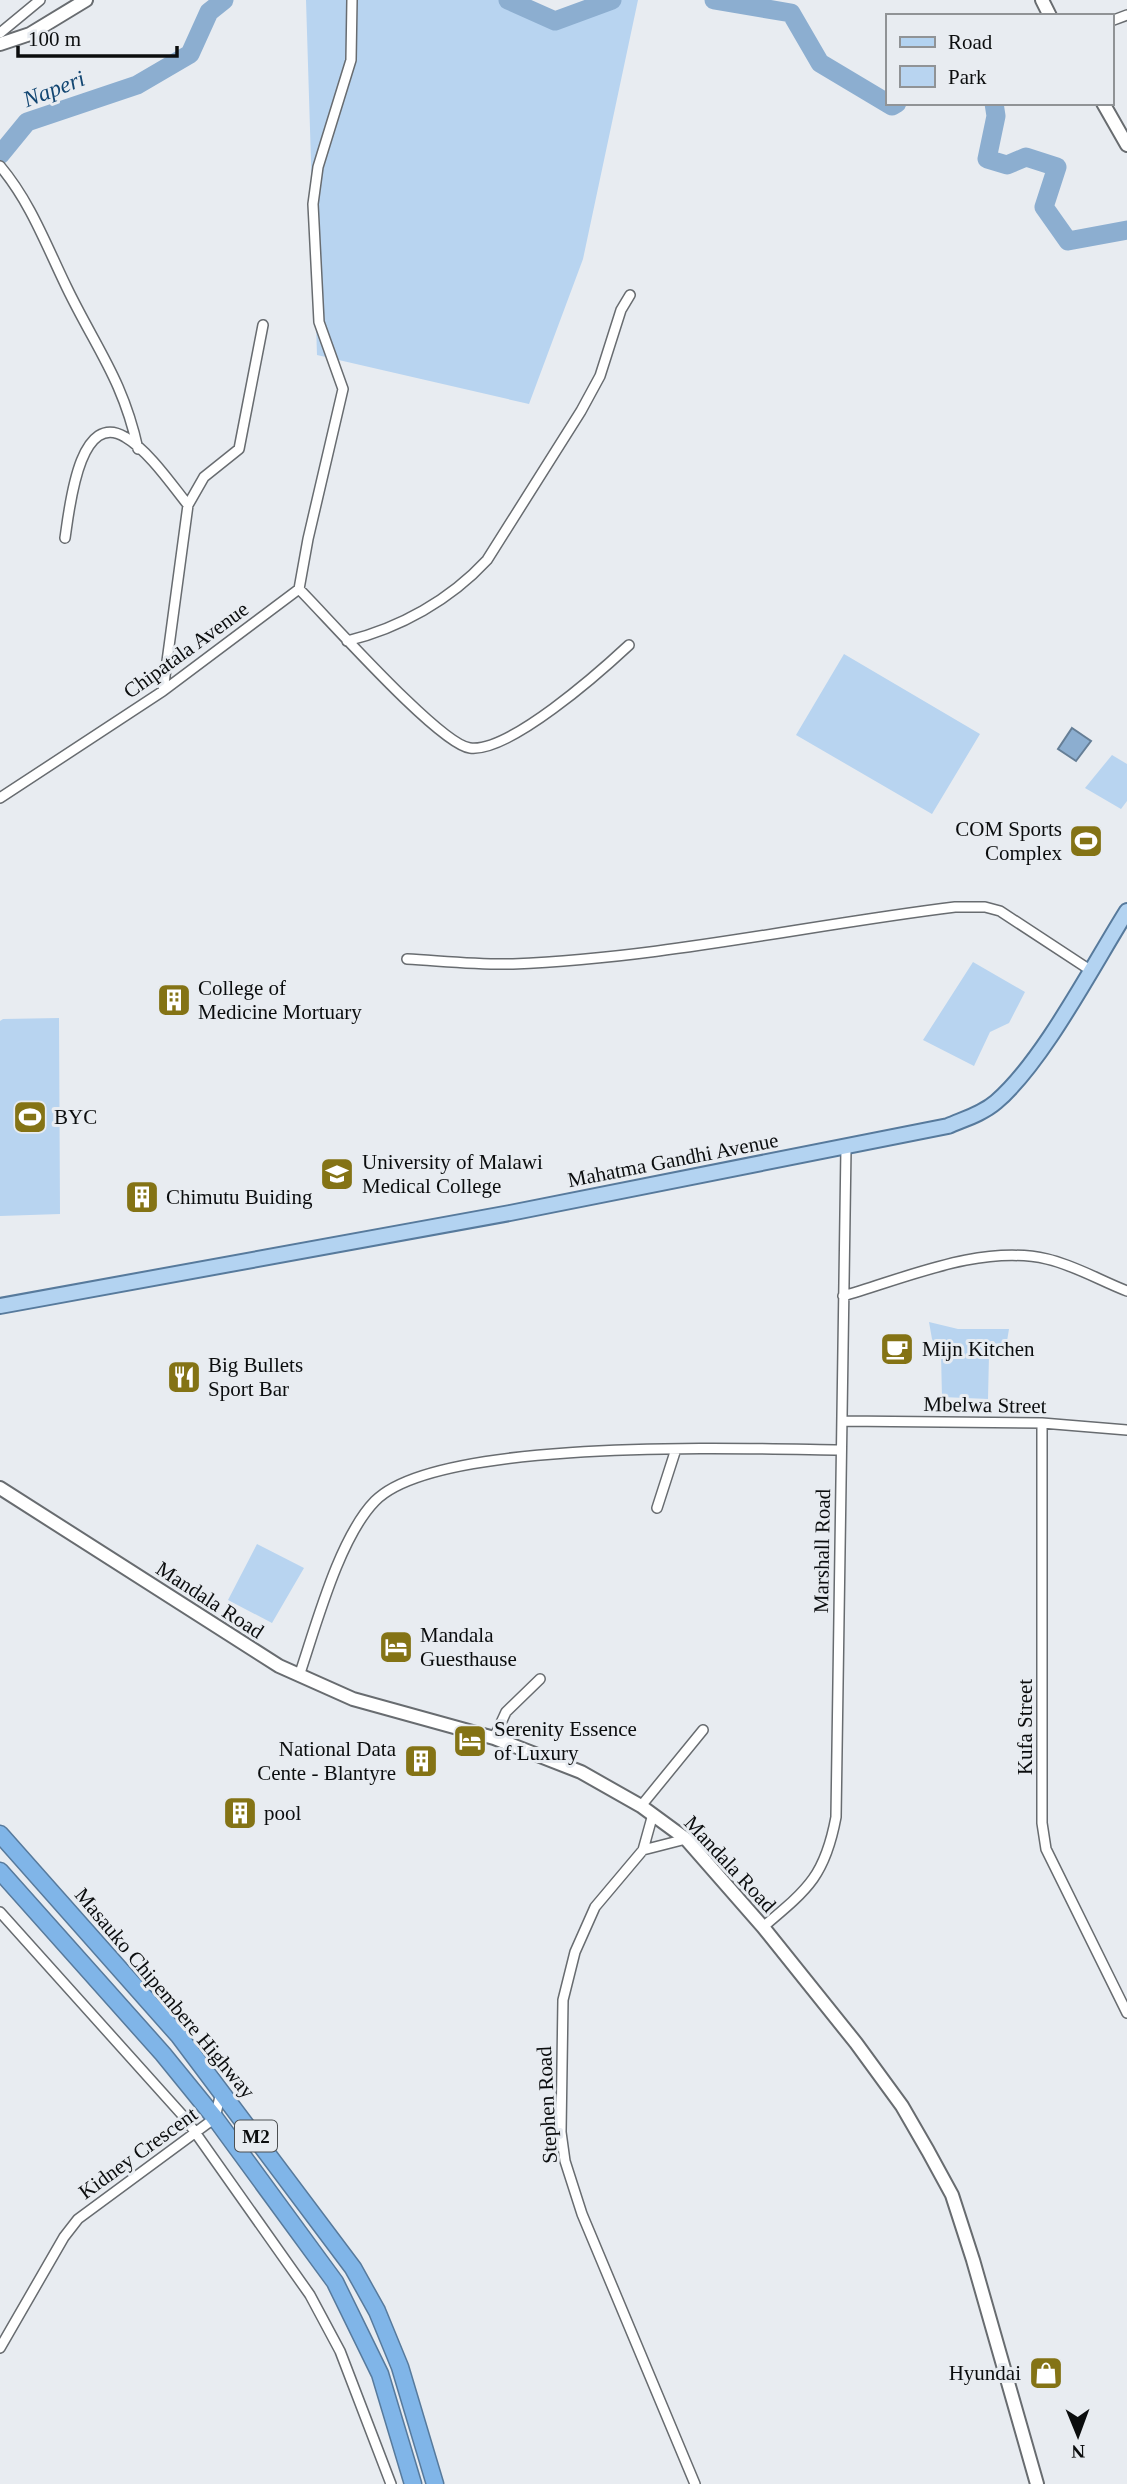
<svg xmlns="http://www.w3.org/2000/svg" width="1127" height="2484" font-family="'Times New Roman',serif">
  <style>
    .green { fill: #b8d4f0 }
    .water { fill: #8caed0; stroke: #657e96; stroke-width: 2 }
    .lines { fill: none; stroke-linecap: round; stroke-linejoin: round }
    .river { stroke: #8caed0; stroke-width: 19 }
    .street-casing { stroke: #686c70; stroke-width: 12 }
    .secondary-casing { stroke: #686c70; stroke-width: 16 }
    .primary-casing { stroke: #577a9c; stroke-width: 18 }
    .highway-casing { stroke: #577a9c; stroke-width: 19 }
    .street { stroke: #fff; stroke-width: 9 }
    .secondary { stroke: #fff; stroke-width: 12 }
    .primary { stroke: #b3d3f1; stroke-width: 14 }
    .highway { stroke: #80b5e8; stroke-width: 16 }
    .labels { text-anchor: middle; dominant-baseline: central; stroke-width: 6; stroke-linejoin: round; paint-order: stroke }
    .shield { fill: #e8ecf1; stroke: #4d5052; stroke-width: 2 }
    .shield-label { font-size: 19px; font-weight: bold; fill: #0b0d0e }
    .street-label { font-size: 21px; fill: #0b0d0e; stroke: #e8ecf1 }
    .poi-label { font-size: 21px; fill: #0b0d0e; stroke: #e8ecf1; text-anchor: start }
    .water-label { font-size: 23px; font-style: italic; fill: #124672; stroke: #e8ecf1 }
  </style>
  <rect width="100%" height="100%" fill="#e8ecf1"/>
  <path class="green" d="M306,0H523L546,12L586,8L606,0H638L583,259L529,404L317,355Z
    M844,654L980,734L932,814L796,735Z
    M1112,755L1127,764V801L1121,809L1085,788Z
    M973,962L1025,992L1009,1023L990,1032L974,1066L923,1040Z
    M3,1019L59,1018L60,1214L0,1216V1021Z
    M929,1322L958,1329H1009L1005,1353L989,1355L988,1399L942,1397L941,1355L932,1339Z
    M257,1544L304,1568L272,1623L228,1600Z"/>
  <path class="water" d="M1072,728L1091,741L1076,761L1058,749Z"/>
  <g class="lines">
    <path class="river" d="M508,0L555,21L612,0
      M714,0L791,13L820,63L892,106L897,103
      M994,103L996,116L987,159L1007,165L1026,157L1057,167L1044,207L1068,241L1127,230
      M0,155L27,122L137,85L190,54L209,12L224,0"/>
    <g class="street-casing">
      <path id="street" d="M1111,21L1127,15
        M0,33L40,0
        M0,166C31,203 46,245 67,288C96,348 123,380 138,449
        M65,538C69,513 78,409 125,437C148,450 172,485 188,505
        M299,589C327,617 440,745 470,748C509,753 600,672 629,645
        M347,641C400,628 450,600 487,560L581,411L600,376L621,310L630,295
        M163,691L188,505L204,477L239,449L263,325
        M0,798L163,691L299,589L308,539L343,389L319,322L313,204L318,167L351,60L352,0
        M407,959C442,961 478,965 513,964C662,958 808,925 955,907H985L1000,911L1090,970
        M843,1296C906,1278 981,1244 1047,1259C1074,1265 1101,1281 1127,1291
        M842,1421L1042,1423L1127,1430
        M1042,1423V1823L1046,1849L1127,2013
        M657,1508L676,1449
        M299,1676C316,1626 339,1538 375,1501C437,1437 747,1449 840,1450
        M494,1738L506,1712L540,1679
        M641,1806L703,1730
        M653,1814L643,1850L595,1907L575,1952L563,2000L561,2132L565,2161L582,2214L695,2484
        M643,1850L686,1839
        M0,1912L185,2118L310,2295L340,2351L391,2484
        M763,1927C808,1889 825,1876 836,1817L846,1148
        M0,2348L64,2237L78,2219L215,2118L221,2092"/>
    </g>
    <g class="secondary-casing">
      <path id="secondary" d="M1042,0L1050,16
        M0,44L30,34L86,0
        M1103,103L1127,145
        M0,1488L279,1666L353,1699L494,1738L581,1772L641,1806L686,1839L763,1927L856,2043L902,2106L928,2151L952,2195L973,2260L1037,2484"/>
    </g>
    <g class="primary-casing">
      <path id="primary" d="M0,1306L510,1213L948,1126C964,1119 982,1114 996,1102C1043,1062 1093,965 1127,911"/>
    </g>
    <g class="highway-casing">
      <path id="highway" d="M0,1834L179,2036L353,2268L377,2311L400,2367L435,2484
        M0,1871L163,2054L215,2118L335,2282L380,2374L413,2484"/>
    </g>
    <use href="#street" class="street"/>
    <use href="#secondary" class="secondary"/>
    <use href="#primary" class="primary"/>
    <use href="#highway" class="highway"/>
  </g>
  <defs>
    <g id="stadium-square" transform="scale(1.75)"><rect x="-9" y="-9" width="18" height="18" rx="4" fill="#847315" stroke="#e8ecf1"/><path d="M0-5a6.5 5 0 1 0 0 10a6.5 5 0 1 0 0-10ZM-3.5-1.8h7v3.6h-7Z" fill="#fff"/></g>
    <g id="building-square" transform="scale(1.75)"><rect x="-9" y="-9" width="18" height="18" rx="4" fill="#847315" stroke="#e8ecf1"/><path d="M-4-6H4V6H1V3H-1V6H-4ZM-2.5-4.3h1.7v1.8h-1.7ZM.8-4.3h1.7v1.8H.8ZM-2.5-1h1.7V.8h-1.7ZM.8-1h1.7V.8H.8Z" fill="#fff"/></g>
    <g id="university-square" transform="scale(1.75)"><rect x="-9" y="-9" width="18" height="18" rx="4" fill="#847315" stroke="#e8ecf1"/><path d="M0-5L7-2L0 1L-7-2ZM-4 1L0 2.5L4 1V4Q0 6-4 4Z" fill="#fff"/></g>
    <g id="cafe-square" transform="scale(1.75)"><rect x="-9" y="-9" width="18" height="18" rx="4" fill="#847315" stroke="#e8ecf1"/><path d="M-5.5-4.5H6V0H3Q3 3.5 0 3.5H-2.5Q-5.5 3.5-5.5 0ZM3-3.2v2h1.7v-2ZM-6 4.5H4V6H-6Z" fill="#fff"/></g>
    <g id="restaurant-square" transform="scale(1.75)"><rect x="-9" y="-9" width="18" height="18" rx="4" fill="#847315" stroke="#e8ecf1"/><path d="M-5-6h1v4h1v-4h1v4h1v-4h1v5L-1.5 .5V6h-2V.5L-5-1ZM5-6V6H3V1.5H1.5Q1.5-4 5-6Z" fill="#fff"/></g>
    <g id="hotel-square" transform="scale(1.75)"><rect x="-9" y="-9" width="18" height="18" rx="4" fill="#847315" stroke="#e8ecf1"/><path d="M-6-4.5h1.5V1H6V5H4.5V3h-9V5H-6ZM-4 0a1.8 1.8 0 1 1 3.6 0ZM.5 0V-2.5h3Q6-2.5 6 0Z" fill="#fff"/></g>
    <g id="shop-square" transform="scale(1.75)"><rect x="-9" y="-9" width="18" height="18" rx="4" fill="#847315" stroke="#e8ecf1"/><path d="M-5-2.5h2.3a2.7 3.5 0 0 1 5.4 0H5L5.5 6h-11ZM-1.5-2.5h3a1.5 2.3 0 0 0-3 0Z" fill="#fff"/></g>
  </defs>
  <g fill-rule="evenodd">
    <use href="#stadium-square" x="1086" y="841"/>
    <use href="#building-square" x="174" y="1000"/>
    <use href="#stadium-square" x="30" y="1117"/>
    <use href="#university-square" x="337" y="1174"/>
    <use href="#building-square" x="142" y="1197"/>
    <use href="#cafe-square" x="897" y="1349"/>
    <use href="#restaurant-square" x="184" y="1377"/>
    <use href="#hotel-square" x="396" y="1647"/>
    <use href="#hotel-square" x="470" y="1741"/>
    <use href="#building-square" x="421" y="1761"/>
    <use href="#building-square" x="240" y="1813"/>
    <use href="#shop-square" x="1046" y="2373"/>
  </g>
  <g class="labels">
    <rect class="shield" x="235" y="2120.5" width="42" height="31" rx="5"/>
    <g class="shield-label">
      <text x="256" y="2136">M2</text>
    </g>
    <g class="street-label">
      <text transform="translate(186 650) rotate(-36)">Chipatala Avenue</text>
      <text transform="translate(673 1160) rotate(-11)">Mahatma Gandhi Avenue</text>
      <text transform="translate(985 1405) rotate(1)">Mbelwa Street</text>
      <text transform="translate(822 1551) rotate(-89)">Marshall Road</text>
      <text transform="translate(210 1600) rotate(33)">Mandala Road</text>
      <text transform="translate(1025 1727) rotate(-90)">Kufa Street</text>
      <text transform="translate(730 1864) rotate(47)">Mandala Road</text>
      <text transform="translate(165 1993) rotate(50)">Masauko Chipembere Highway</text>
      <text transform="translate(547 2105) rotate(-93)">Stephen Road</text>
      <text transform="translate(138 2153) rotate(-36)">Kidney Crescent</text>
    </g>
    <g class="poi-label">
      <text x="1062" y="829" text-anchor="end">COM Sports<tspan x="1062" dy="24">Complex</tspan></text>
      <text x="198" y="988">College of<tspan x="198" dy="24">Medicine Mortuary</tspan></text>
      <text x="54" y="1117">BYC</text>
      <text x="362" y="1162">University of Malawi<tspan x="362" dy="24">Medical College</tspan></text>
      <text x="166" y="1197">Chimutu Buiding</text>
      <text x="922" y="1349">Mijn Kitchen</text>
      <text x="208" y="1365">Big Bullets<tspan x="208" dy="24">Sport Bar</tspan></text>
      <text x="420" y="1635">Mandala<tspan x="420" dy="24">Guesthause</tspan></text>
      <text x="494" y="1729">Serenity Essence<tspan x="494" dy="24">of Luxury</tspan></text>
      <text x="396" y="1749" text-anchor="end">National Data<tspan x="396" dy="24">Cente - Blantyre</tspan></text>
      <text x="264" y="1813">pool</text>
      <text x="1021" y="2373" text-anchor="end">Hyundai</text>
    </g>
    <g class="water-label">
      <text transform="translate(54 89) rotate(-21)">Naperi</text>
    </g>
  </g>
  <rect x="886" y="14" width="228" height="91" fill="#e8ecf1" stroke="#909396" stroke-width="2"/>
  <rect x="900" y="37" width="35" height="10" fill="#b3d3f1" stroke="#909396" stroke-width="2"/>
  <text x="948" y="49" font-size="21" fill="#0b0d0e">Road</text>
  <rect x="900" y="66" width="35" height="21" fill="#b8d4f0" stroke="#909396" stroke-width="2"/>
  <text x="948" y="84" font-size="21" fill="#0b0d0e">Park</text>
  <g transform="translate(1078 2435) rotate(179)" stroke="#e8ecf1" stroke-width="5" paint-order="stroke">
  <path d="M0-5L12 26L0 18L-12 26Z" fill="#0b0d0e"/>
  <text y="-10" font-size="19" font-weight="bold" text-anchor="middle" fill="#0b0d0e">N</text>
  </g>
  <path d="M18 46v10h159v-10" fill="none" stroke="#0b0d0e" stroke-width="3.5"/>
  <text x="28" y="46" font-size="21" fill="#0b0d0e" stroke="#e8ecf1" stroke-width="5" paint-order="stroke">100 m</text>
</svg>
